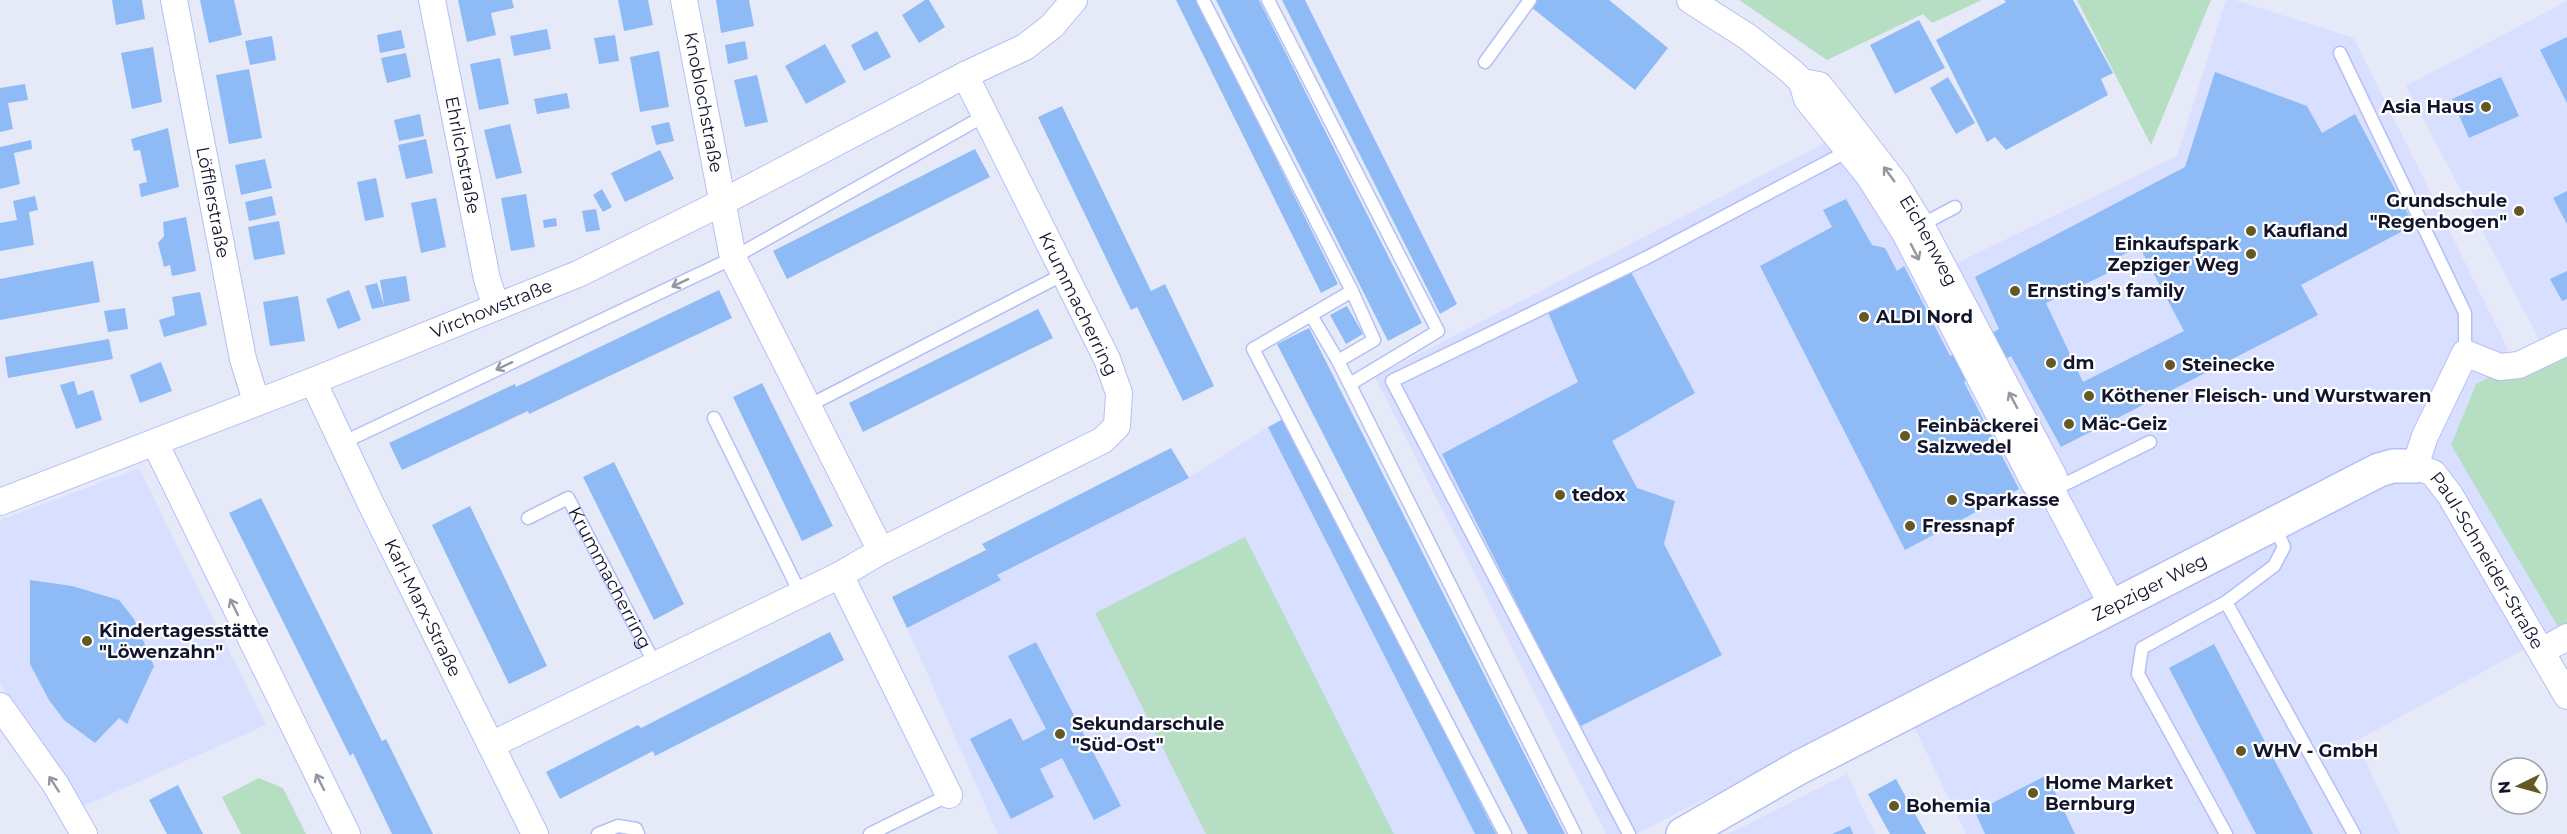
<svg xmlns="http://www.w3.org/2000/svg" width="2567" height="834" font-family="Montserrat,sans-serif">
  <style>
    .built { fill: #d9dfff }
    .green { fill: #b6dec3 }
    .building { fill: #8ebaf6; fill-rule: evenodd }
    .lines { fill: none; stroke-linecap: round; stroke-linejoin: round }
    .lane-casing { stroke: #b4bff6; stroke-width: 15 }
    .street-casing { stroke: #b4bff6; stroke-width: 28 }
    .secondary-casing { stroke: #b4bff6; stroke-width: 36 }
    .lane { stroke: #fff; stroke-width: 12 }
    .street { stroke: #fff; stroke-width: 26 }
    .secondary { stroke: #fff; stroke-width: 33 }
    .oneway { stroke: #9496a1 }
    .poi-dot { fill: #645824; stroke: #fff; stroke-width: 2 }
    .labels { text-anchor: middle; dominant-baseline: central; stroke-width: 4.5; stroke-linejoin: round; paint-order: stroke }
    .street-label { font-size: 18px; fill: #12152e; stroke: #fff }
    .poi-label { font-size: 18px; font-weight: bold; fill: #12152e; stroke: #fff; text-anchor: start }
  </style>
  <rect width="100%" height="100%" fill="#e6eaf8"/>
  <path class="built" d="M2226,0H2235L2354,38L2545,424L2567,626L2356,741L2400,834H1966L1901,700L1636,834H1606L1375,377L1832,139L1918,282L2177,156Z
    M2567,1V335L2543,347L2406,86Z
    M1268,427L1475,834H998L907,628L1000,580L997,575L1188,478Z
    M139,468L266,725L75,810L0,684V520Z
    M1847,774L1875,834H1728Z"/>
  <path class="green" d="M1739,0H1982L1932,23L1923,14L1827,60Z
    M2077,0H2211L2151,145Z
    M2567,338V642L2451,445L2476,384Z
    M1245,537L1394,834H1206L1095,613Z
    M259,778L283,788L306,834H241L222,797Z"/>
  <path class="building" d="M112,0H142L145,19L116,25Z
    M200,0H234L242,35L209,43Z
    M458,0H512L514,8L491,13L496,35L467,42Z
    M618,0H648L653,25L624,31Z
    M716,0H749L754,26L721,33Z
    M925,0H929L945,27L919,43L902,15Z
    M1176,0H1197L1338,284L1321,293Z
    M1216,0H1259L1422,323L1388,341Z
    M1282,0H1305L1457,304L1440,314Z
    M1537,0H1609L1668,48L1635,90L1531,7Z
    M2004,0H2073L2113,73L2101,79L2108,95L2006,150L1995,137L1987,142L1936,40L2006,2Z
    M1919,20L1945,68L1895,94L1870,45Z
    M547,29L551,49L514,56L510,36Z
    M401,30L405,48L380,53L377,35Z
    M877,31L891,57L864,71L851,45Z
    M615,35L619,61L599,64L594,38Z
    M272,36L276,60L250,65L245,41Z
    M2567,37V103L2540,50Z
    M745,41L748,59L728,64L725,45Z
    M825,44L846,82L806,104L785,66Z
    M153,47L162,102L132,109L121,53Z
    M659,51L669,107L640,112L630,57Z
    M406,53L411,77L387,83L381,58Z
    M500,58L509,104L479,110L470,64Z
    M249,69L262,138L229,144L216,75Z
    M2215,72L2307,106L2322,133L2355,114L2414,225L2301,285L2318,315L2061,447L2011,356L1964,382L2019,489L1905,550L1760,266L1832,227L1823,210L1846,199L1872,245L1885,248L1897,271L1904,266L1950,356L1999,329L1975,277L2185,167ZM2139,246L2184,331L2083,382L2046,303L2108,273L2112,261Z
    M757,75L768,122L745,127L734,80Z
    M1948,77L1975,123L1956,134L1930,88Z
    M2501,77L2519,116L2469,138L2452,99Z
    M25,84L28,100L8,103L13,129L0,132V88Z
    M567,93L570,108L537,114L534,99Z
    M1062,106L1151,291L1165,284L1214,386L1183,401L1137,307L1131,310L1038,117Z
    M420,114L424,136L399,141L394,120Z
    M669,122L674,141L656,145L651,126Z
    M510,124L522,173L496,179L484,130Z
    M168,128L179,187L141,197L139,184L147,182L140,150L134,151L131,139Z
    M426,139L433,173L406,179L398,145Z
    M31,140L32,149L14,153L20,184L0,189V147Z
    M975,149L990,177L787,279L773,251Z
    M660,150L674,179L625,202L611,173Z
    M265,159L272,188L241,195L235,165Z
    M376,178L384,217L365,221L357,182Z
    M602,189L612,207L603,212L593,195Z
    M2567,191V224L2553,198Z
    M526,194L535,247L511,251L501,198Z
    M35,196L38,210L29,212L34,245L0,251V223L17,220L13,201Z
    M272,196L276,215L249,221L245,202Z
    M436,198L446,247L421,253L411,203Z
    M596,209L600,230L586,232L582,211Z
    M186,217L196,271L172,276L170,265L164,267L158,243L164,236L163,222Z
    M556,218L557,226L544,228L543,220Z
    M279,221L285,254L254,260L248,227Z
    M93,261L100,302L0,320V279Z
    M1630,270L1695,393L1612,441L1637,488L1675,501L1664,544L1722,655L1579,727L1442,454L1578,382L1547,310Z
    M2567,271V299L2562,301L2550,279Z
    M406,276L410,301L372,309L365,286L377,283L384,305L380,280Z
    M349,290L361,320L338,329L326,299Z
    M719,290L732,318L529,414L528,411L402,470L389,443L515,384L516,387Z
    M200,292L207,325L164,337L159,320L175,315L172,297Z
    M298,296L305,341L270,346L263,302Z
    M1347,306L1363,334L1346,344L1330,315Z
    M125,308L128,329L108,332L104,311Z
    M1038,309L1053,338L863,432L849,403Z
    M1309,328L1565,834H1528L1277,344Z
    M109,339L113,359L8,378L5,357Z
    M161,362L172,391L140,403L130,375Z
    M74,381L78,395L93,390L102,420L76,429L60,385Z
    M762,383L833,526L802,541L733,397Z
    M1285,418L1496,834H1475L1268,427Z
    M1171,448L1189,478L997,575L1001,580L907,628L892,597L986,550L982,544Z
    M614,462L684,604L654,620L583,477Z
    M261,498L382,741L386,739L433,834H392L353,753L350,756L229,513Z
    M470,506L547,666L509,684L432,525Z
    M30,580L72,586L119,600L134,619L154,666L127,724L119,718L95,743L64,720L49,700L30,664Z
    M830,632L844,660L655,756L653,751L560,799L546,772L638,725L641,728Z
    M1036,642L1121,806L1094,820L1062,758L1040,769L1054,797L1011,819L970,739L1011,718L1023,741L1046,729L1008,656Z
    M2214,644L2313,834H2256L2169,668Z
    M2047,775L2075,834H1985L1975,812Z
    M1896,779L1926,834H1890L1868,794Z
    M178,785L203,834H167L149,800Z
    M1850,826L1853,834H1832Z"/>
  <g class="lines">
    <g class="lane-casing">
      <g id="lane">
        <path d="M1203,0L1352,291L1253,349L1505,834"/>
        <path d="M1268,0L1438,331L1350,384"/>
        <path d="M2340,53L2465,313V353"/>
        <path d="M1485,62L1530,0"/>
        <path d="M1921,225L1955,207"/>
        <path d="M1311,315L1338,361L1575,834"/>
        <path d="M1338,361L1374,340L1352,291"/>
        <path d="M808,406L1064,274"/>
        <path d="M714,418L800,593"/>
        <path d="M342,443L733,258L984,116"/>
        <path d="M2053,490L2150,442"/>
        <path id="s1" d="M528,518L568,498L656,666"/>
        <path d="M2226,602L2354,834"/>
        <path d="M598,834L618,826L636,829L638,834"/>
        <path d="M870,834L949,795"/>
        <path d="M1629,834L1392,381L1646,258L1850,150"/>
        <path d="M2226,834L2138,674L2142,648L2226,602L2274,566L2284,547L2275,526"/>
      </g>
    </g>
    <g class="street-casing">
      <g id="street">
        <path id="s2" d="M174,0L243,359L256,401"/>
        <path id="s3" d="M432,0L487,279L496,307"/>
        <path id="s4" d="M684,0L733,258L881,551"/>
        <path d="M1690,0L1748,37L1792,72L1802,82L1807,99L1869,176L1905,233L2035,484L2052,491"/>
        <path id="s5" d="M1802,82L1819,85L1828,96L1896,184L1921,225L2054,477L2052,491L2113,607"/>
        <path id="s6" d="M2567,342L2519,365L2500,367L2465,353L2425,436L2415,466L2433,473L2450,495L2567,696"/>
        <path id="s7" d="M313,381L370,502L535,834"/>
        <path d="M155,443L347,834"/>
        <path id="s8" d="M0,502L313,381L578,274L721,203L965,75L1025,47L1052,26L1074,0"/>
        <path d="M840,575L949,795"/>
        <path d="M2542,651L2567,637"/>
        <path d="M0,706L56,785L84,834"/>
        <path d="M491,745L840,575L881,551L1103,440L1117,426L1119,393L1107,359L965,75"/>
      </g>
    </g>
    <g class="secondary-casing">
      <g id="secondary">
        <path id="s9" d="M1683,834L1800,767L2379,470L2393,466H2415"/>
      </g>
    </g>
    <use href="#lane" class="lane"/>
    <use href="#street" class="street"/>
    <use href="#secondary" class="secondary"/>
  </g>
  <defs><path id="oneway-shaft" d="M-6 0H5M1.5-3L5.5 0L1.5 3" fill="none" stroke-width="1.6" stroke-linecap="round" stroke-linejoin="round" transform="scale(1.5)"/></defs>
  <g class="oneway">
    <use href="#oneway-shaft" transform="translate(1889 174) rotate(-126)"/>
    <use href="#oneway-shaft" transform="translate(1915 252) rotate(63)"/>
    <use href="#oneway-shaft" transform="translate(680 283) rotate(155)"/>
    <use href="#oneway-shaft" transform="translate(504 366) rotate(155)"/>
    <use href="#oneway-shaft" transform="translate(2013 400) rotate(-118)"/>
    <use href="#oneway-shaft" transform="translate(234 607) rotate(-116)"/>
    <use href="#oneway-shaft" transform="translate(320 782) rotate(-117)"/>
    <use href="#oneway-shaft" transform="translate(54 784) rotate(-123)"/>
  </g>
  <g class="poi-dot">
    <circle cx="2486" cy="107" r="6"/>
    <circle cx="2519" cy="211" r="6"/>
    <circle cx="2251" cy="231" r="6"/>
    <circle cx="2251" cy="254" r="6"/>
    <circle cx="2015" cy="291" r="6"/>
    <circle cx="1864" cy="317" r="6"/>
    <circle cx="2051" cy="363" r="6"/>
    <circle cx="2170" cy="365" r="6"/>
    <circle cx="2089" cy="396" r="6"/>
    <circle cx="2069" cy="424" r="6"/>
    <circle cx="1905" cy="436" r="6"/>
    <circle cx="1560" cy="495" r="6"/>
    <circle cx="1952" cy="500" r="6"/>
    <circle cx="1910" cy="526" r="6"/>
    <circle cx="87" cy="641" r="6"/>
    <circle cx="1060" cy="734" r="6"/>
    <circle cx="2241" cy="751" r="6"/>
    <circle cx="2033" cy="793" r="6"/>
    <circle cx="1894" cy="806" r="6"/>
  </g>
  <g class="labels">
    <g class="street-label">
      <text stroke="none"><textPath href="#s4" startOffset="104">Knoblochstraße</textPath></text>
      <text stroke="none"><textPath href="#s3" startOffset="158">Ehrlichstraße</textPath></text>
      <text stroke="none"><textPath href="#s2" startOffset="206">Löfflerstraße</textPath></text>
      <text stroke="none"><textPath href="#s5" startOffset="208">Eichenweg</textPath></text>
      <text transform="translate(1078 304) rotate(64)">Krummacherring</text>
      <text stroke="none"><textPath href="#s8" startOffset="528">Virchowstraße</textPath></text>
      <text stroke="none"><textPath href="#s6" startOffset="356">Paul-Schneider-Straße</textPath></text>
      <text stroke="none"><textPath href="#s1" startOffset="135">Krummacherring</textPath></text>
      <text stroke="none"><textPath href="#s9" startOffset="528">Zepziger Weg</textPath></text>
      <text stroke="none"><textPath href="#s7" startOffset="252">Karl-Marx-Straße</textPath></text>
    </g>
    <g class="poi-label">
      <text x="2474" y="107" text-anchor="end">Asia Haus</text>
      <text x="2507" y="201" text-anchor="end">Grundschule<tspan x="2507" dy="21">"Regenbogen"</tspan></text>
      <text x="2263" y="231">Kaufland</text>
      <text x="2239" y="244" text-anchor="end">Einkaufspark<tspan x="2239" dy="21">Zepziger Weg</tspan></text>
      <text x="2027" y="291">Ernsting's family</text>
      <text x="1876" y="317">ALDI Nord</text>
      <text x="2063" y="363">dm</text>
      <text x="2182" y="365">Steinecke</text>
      <text x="2101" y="396">Köthener Fleisch- und Wurstwaren</text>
      <text x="2081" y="424">Mäc-Geiz</text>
      <text x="1917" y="426">Feinbäckerei<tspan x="1917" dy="21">Salzwedel</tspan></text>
      <text x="1572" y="495">tedox</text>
      <text x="1964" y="500">Sparkasse</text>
      <text x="1922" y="526">Fressnapf</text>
      <text x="99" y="631">Kindertagesstätte<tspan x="99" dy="21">"Löwenzahn"</tspan></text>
      <text x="1072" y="724">Sekundarschule<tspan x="1072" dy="21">"Süd-Ost"</tspan></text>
      <text x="2253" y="751">WHV - GmbH</text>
      <text x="2045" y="783">Home Market<tspan x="2045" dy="21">Bernburg</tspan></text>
      <text x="1906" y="806">Bohemia</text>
    </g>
  </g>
  <g transform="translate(2519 786) rotate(265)"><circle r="28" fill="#ffffff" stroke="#a0a1ab" stroke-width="1.5"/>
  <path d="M0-4.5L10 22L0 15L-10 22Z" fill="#645824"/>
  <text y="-9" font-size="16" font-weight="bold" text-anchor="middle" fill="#12152e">N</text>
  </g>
</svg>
